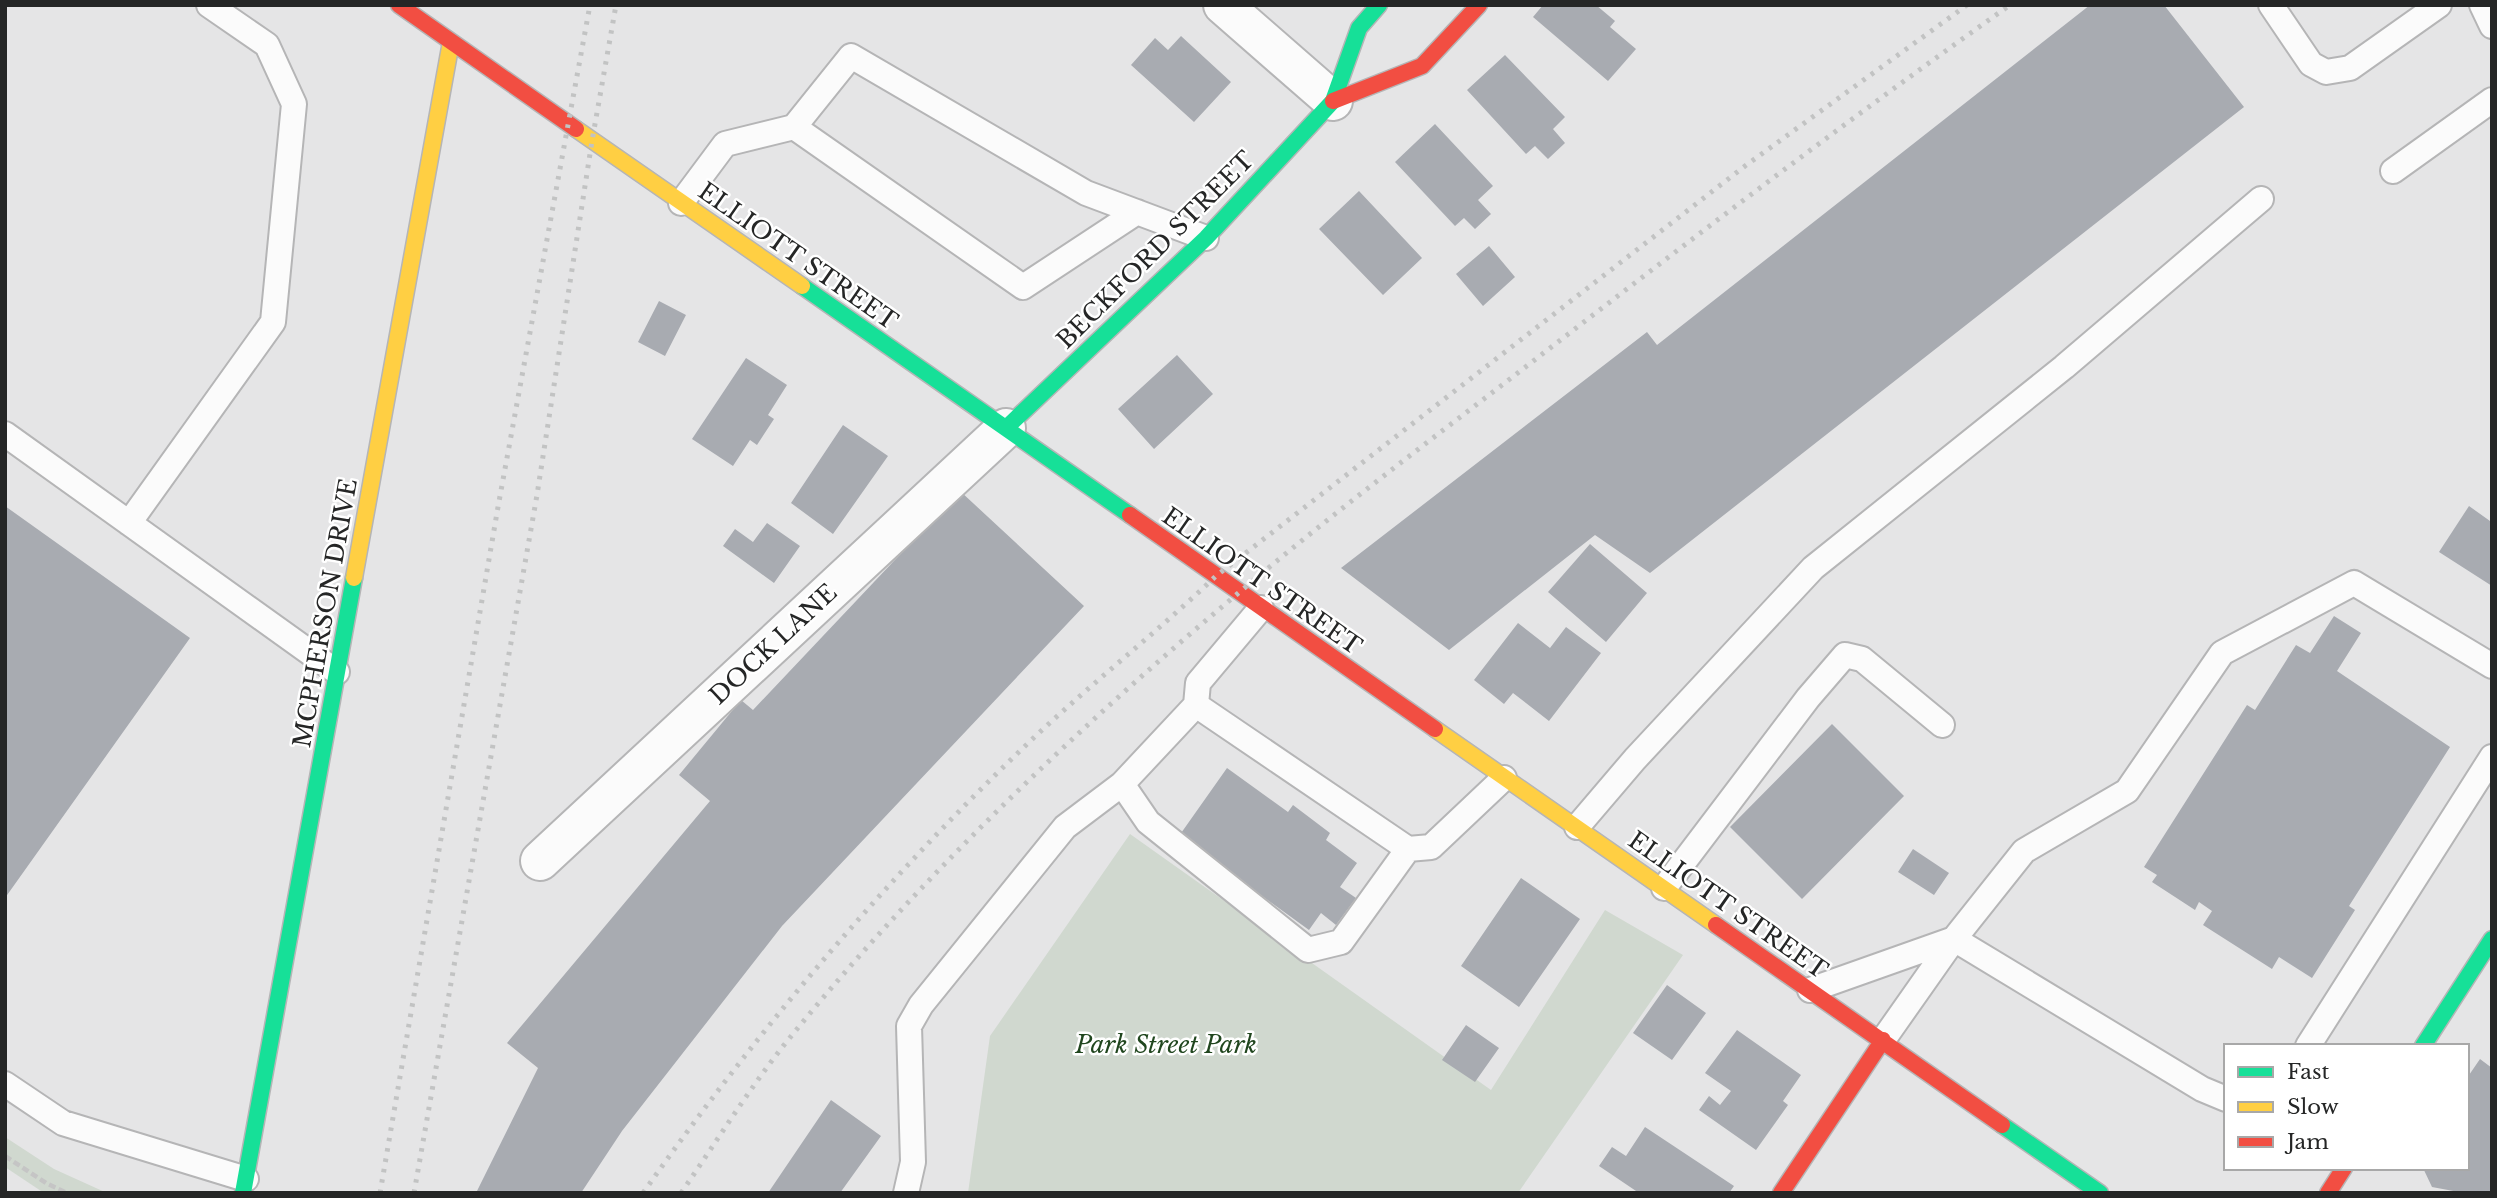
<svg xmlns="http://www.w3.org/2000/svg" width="2497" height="1198" font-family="'Libre Baskerville',serif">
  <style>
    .green { fill: #d0d8cf }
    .building { fill: #a8abb1 }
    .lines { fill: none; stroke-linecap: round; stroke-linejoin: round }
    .lane-casing { stroke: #b5b5b6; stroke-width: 28 }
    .street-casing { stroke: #b5b5b6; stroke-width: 42 }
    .fast-casing { stroke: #b5b5b6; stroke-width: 19 }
    .slow-casing { stroke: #b5b5b6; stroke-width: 19 }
    .jam-casing { stroke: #b5b5b6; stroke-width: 19 }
    .path { stroke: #c5c5c5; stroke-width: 4.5; stroke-dasharray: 7 3.5; stroke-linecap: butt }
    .lane { stroke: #fbfbfb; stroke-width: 24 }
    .street { stroke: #fbfbfb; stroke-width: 38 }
    .fast { stroke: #16e098; stroke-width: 16 }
    .slow { stroke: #ffcf43; stroke-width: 16 }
    .jam { stroke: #f24e42; stroke-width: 16 }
    .rail { stroke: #c2c3c3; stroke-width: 5; stroke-dasharray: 3.5 7; stroke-linecap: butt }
    .labels { text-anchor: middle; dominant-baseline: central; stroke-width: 5; stroke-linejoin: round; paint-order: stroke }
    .street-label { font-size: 24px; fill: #252626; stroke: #fff }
    .park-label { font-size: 24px; font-style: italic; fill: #20461e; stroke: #fff }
  </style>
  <rect width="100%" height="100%" fill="#e5e5e6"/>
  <path class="green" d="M1130,834L1491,1090L1605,910L1683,955L1518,1193H968L990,1036Z
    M5,1137L54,1169L107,1193H44L5,1167Z"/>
  <path class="building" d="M1543,5H1596L1615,21L1610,27L1636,49L1608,81L1533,17Z
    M2090,5H2164L2244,107L1650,573L1595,535L1449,650L1341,568L1647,332L1657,345Z
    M1181,36L1231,82L1194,122L1131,65L1155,38L1168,50Z
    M1505,55L1565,117L1553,129L1565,143L1548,159L1535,146L1526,154L1467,90Z
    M1435,124L1493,186L1478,200L1491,214L1475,229L1464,218L1455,226L1395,162Z
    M1359,191L1422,258L1383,295L1319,229Z
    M1489,246L1515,277L1483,306L1456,274Z
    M659,301L686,315L665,356L638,342Z
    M1177,355L1213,394L1154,449L1118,409Z
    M746,358L787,385L768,415L774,419L757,445L750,440L733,466L692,439Z
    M843,425L888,456L833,534L791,503Z
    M960,491L1084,606L782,926L622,1131L581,1193H476L538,1068L507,1043L710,801L679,775L741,700L753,710Z
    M5,506L190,638L5,898Z
    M2469,506L2490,521L2492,517V586L2439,552Z
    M767,523L800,546L774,583L723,546L735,529L753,542Z
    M1590,544L1647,593L1606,642L1548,592Z
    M2334,616L2361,633L2337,671L2450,747L2349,906L2355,910L2312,978L2279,957L2272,969L2203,925L2212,911L2199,902L2195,910L2152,882L2157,875L2144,867L2247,705L2255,710L2296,645L2310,653Z
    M1518,623L1550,648L1566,627L1601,653L1549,721L1513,693L1504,704L1474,680Z
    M1832,724L1904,796L1802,899L1730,827Z
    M1227,768L1288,812L1293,805L1330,833L1326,840L1357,863L1340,887L1356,898L1336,925L1321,913L1309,930L1179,836Z
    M1913,849L1949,873L1934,895L1898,872Z
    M1521,878L1580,919L1519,1007L1461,966Z
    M1667,985L1706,1013L1672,1060L1633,1033Z
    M1466,1025L1499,1048L1475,1082L1442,1060Z
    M1737,1030L1801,1075L1783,1101L1788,1105L1756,1150L1699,1110L1709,1096L1720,1105L1731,1091L1705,1073Z
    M2480,1059L2492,1068V1193H2464L2432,1187L2423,1168H2467V1078Z
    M831,1100L881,1136L840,1193H768Z
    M1645,1127L1734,1186L1729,1193H1639L1599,1166L1612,1147L1626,1156Z"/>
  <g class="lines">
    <g class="lane-casing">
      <path id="lane" d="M2271,5L2311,64L2326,72L2350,68L2439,5
        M2482,5L2492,26
        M2393,171L2492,100
        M681,203L725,144L794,127
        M1137,212L1023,287L794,127L851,56L1086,193L1206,238
        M5,434L337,672
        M129,523L273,322L294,104L267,45L209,5
        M1196,705L1408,849L1431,847L1504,778
        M1196,705L1198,683L1261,608
        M1122,784L1148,822L1308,950L1341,942L1408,849
        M1577,827L1635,759L1813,568L2064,367L2261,199
        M1664,888L1808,698L1845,655L1862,659L1942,725
        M1954,939L2202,1089L2226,1099
        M1810,990L1954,939
        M1883,1040L1954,939L2024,851L2127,791L2222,653L2354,583L2492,666
        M2308,1046L2492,757
        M5,1084L63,1123L246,1179
        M906,1193L913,1162L909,1026L921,1005L1065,827L1122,784L1196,705"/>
    </g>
    <g class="street-casing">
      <path id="street" d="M1223,5L1333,101
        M540,861L1006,428"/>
    </g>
    <g class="fast-casing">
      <path id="fast" d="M802,286L1130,515
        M1006,428L1206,238L1333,101L1359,28L1379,5
        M2423,1046L2492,939
        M2002,1125L2100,1193
        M243,1193L354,578"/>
    </g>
    <g class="slow-casing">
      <path id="slow" d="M576,129L802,286
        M354,578L451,42
        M1435,729L1716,925"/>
    </g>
    <g class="jam-casing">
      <path id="jam" d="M399,5L576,129
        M1333,101L1422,66L1479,5
        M1130,515L1435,729
        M1716,925L2002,1125
        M1781,1193L1883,1040
        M2328,1193L2344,1168"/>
    </g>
    <path class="path" d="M5,1156L46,1183L67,1193"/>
    <use href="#lane" class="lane"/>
    <use href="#street" class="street"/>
    <use href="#fast" class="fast"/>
    <use href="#slow" class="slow"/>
    <use href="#jam" class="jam"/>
    <path class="rail" d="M380,1193L498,507L590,5
      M414,1193L537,495L592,141L616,5
      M643,1193C755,1034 881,884 1022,749C1084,689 1153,636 1216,576L1745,166L1967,5
      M681,1193C715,1144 747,1092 784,1045C916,881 1075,730 1236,595C1328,517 1424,445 1519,372C1681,247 1843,123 2010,5"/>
  </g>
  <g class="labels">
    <g class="street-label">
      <text transform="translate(1155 250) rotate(-45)">BECKFORD STREET</text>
      <text transform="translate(798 256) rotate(35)">ELLIOTT STREET</text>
      <text transform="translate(1262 581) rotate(35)">ELLIOTT STREET</text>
      <text transform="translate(325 613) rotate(-80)">MCPHERSON DRIVE</text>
      <text transform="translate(773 644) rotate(-43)">DOCK LANE</text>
      <text transform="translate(1728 905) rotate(35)">ELLIOTT STREET</text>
    </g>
    <g class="park-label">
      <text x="1166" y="1044">Park Street Park</text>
    </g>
  </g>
  <rect width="2497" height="1198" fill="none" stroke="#252626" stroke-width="14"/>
  <rect x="2224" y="1044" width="245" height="126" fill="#ffffff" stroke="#a8a8a8" stroke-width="2"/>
  <rect x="2238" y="1067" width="35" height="10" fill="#16e098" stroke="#a8a8a8" stroke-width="2"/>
  <text x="2287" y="1079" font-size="21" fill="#252626">Fast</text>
  <rect x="2238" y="1102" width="35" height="10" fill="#ffcf43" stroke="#a8a8a8" stroke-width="2"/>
  <text x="2287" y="1114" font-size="21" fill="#252626">Slow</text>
  <rect x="2238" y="1137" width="35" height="10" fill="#f24e42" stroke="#a8a8a8" stroke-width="2"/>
  <text x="2287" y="1149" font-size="21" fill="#252626">Jam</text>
</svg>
